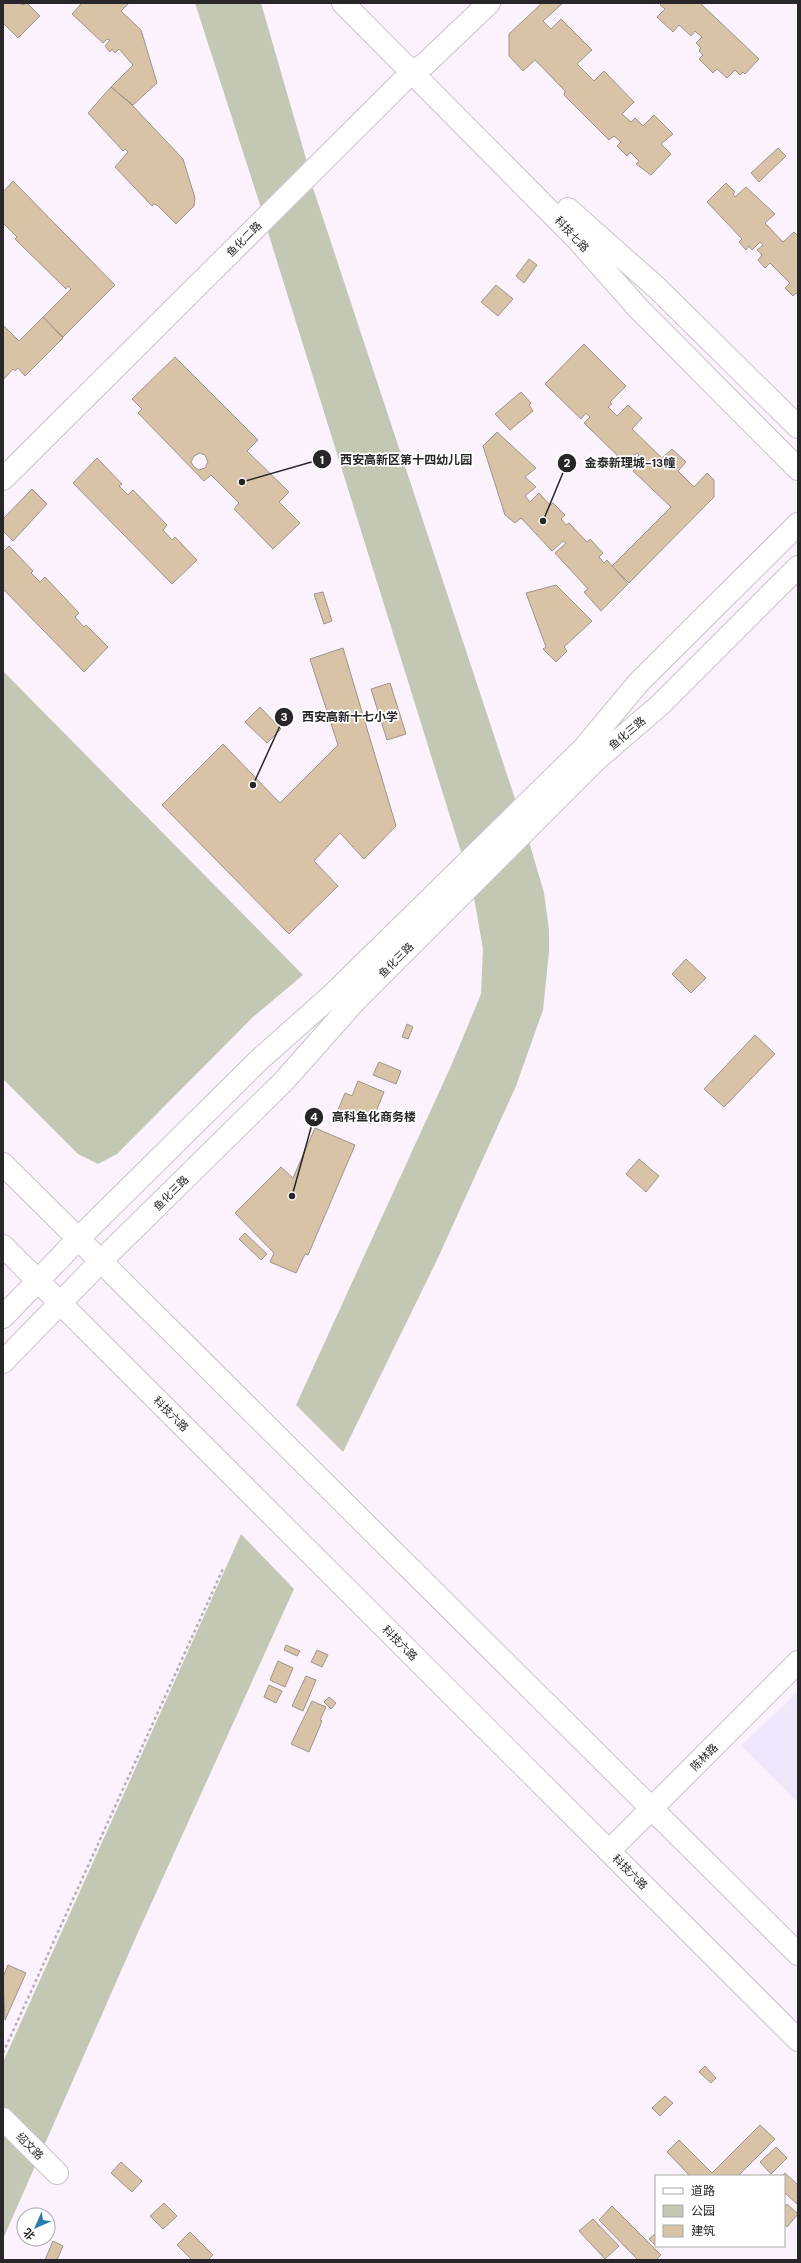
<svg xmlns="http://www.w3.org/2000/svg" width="801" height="2263" font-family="'DM Sans','Noto Sans SC',sans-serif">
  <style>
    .industrial { fill: #f1e7fd }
    .green { fill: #c3c8b4 }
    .building { fill: #d8c3a7; stroke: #9d958a; fill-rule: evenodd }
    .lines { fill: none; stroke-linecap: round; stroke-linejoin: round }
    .tertiary-casing { stroke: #cbc1cc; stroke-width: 24 }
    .secondary-casing { stroke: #cbc1cc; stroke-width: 24 }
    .path { stroke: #b5aeb6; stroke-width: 2.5; stroke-dasharray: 3 3; stroke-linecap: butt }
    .tertiary { stroke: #fff; stroke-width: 22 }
    .secondary { stroke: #fff; stroke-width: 22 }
    .labels { text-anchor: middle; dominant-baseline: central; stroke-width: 3.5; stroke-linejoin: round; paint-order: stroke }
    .street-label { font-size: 11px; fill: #29262a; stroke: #fff }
    .leader { fill: none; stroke: #29262a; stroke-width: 1.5 }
    .callout-dot { fill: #29262a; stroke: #fff; stroke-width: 1.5 }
    .mark-label { font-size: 12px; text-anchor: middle; font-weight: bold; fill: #fff }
    .callout-label { font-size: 12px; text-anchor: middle; font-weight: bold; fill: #29262a; stroke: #fff; stroke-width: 3.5; stroke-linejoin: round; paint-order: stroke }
  </style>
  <rect width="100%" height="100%" fill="#fcf2fd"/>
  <path class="industrial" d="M798,1691V1803L741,1746Z"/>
  <path class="green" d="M195,3H261L309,169L261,208Z
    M313,188L522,820L468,874L266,226Z
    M3,671L303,975L253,1017L117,1154L98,1164L78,1154L3,1079Z
    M528,838L544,893L549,930V952L543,1010L516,1086L437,1260L343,1452L296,1405L451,1066L481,994L483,949L473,892Z
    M241,1534L294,1589L136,1937L3,2239V2062Z"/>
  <path class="building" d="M3,3H20L22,5L27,3L40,16L18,38L3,23Z
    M82,3H129L121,11L141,30L157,83L133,105L111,87L133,65L119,49L115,53L112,49L110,52L105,46L110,40L107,39L103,43L72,14Z
    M542,3H563L543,21L551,29L561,19L592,50L577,64L594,81L604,71L634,102L622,114L631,122L635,118L643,126L654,115L673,134L661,144L671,154L651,175L636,164L639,161L630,152L627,156L617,146L621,142L614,136L609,140L564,95L565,91L535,60L523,71L509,56V34Z
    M662,3H700L759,59L745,74L743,72L740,75L735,70L727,78L717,69L713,73L699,59L703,55L699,51L701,48L696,43L702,37L695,31L691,36L679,25L673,32L657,17L665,9L660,5Z
    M111,87L132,105L183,159L195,198L194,206L176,224L157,205L153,204L152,206L115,167L128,152L125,149L123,151L88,113Z
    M778,148L786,156L759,182L751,173Z
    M13,181L115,285L63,337L43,317L71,289L68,286L66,289L15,239L17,237L3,223V192Z
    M726,183L735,192L733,194L735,197L746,187L775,214L765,223L783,242L794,232L798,236V295L796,293L793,296L785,288L790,283L770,263L765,268L758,260L762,255L757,250L763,245L760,242L752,250L749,246L746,250L739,242L742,239L707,202Z
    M529,259L537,265L524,283L516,276Z
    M496,285L513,299L498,316L481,302Z
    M43,317L63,338L25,376L18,368L15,371L13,369L3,380V325L19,341Z
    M584,344L626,386L610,402L612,404L608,407L617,416L628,405L642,418L632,429L662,458L672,449L686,462L678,471L694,487L707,473L714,480V497L629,583L612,566L671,507L633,471L638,466L633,461L639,455L637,453L630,459L625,455L621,459L584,423L590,417L586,413L581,419L545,384Z
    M175,357L258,440L247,451L289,492L279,502L300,523L273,549L234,509L239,503L211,475L204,481L138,413L142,409L132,399ZM200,453L205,455L208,462L205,468L199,470L194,467L191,462L194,456Z
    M521,392L531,403L529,405L533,411L510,430L495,414Z
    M497,432L536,468L525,477L536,487L525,496L530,502L539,493L550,505L553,503L565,515L561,519L566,525L569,523L587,542L590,539L603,553L599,557L604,563L607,560L628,584L601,611L584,592L588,589L555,553L566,543L563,541L552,551L521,518L515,523L505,515L483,446Z
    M97,458L122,484L119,486L128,495L133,490L167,525L163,530L172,540L175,537L197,560L172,584L73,483Z
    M32,489L47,504L13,541L3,531V519Z
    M9,546L33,571L31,573L40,582L45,577L79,613L75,617L84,627L86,625L108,647L84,672L3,589V552Z
    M556,585L592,621L564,647L567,651L556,662L543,649L546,647L526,593Z
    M323,592L332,621L324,624L314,594Z
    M343,648L396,826L364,859L340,833L314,861L338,886L289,934L162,805L223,744L280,803L338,745L310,659Z
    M390,683L406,734L387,740L371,689Z
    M260,707L281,729L267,743L245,722Z
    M686,959L706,978L691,993L672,974Z
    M407,1024L413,1027L408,1039L402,1037Z
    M755,1035L775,1054L724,1107L704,1089Z
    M379,1062L401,1071L396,1084L373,1075Z
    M358,1081L384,1092L371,1124L338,1110L345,1093L352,1096Z
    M315,1128L355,1145L308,1255L305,1254L296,1273L270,1262L274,1253L235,1213L281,1167L293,1178Z
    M639,1159L659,1176L646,1192L626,1174Z
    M245,1233L267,1254L261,1260L239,1239Z
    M286,1645L300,1651L297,1656L284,1650Z
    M317,1650L328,1655L322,1667L311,1662Z
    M278,1661L293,1668L285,1687L270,1680Z
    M306,1676L316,1680L303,1711L292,1706Z
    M269,1685L282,1691L276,1703L264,1697Z
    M329,1697L336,1703L331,1709L324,1702Z
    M312,1701L326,1707L320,1720L322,1721L309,1752L291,1744Z
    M8,1965L26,1973L5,2020L3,1977Z
    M705,2066L716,2078L711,2083L699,2072Z
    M665,2096L673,2103L660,2116L652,2108Z
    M760,2125L775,2139L738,2176H690L667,2152L679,2140L712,2173Z
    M776,2147L787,2158L771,2174L760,2162Z
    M121,2162L142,2181L132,2192L111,2173Z
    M785,2173L798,2185V2205L784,2192V2176H782Z
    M164,2203L177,2216L163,2229L150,2216Z
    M787,2204L798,2214L787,2227L784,2224V2208Z
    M612,2206L661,2255L656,2260H638L599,2220Z
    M593,2219L619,2246L605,2259L579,2231Z
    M190,2232L213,2255L208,2260H192L177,2245Z
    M656,2233V2246L649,2239Z
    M53,2241L63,2246L57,2260H45Z"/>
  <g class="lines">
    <g class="tertiary-casing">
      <path id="tertiary" d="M343,3L577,239L638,308L798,469
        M568,209L657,288L798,427
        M3,479L412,72L425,64L489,3
        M3,1317L78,1239L259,1060L331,996L584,748L639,682L798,524
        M3,1362L101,1261L284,1081L354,1002L597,759L661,704L798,567
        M609,1851L798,1662
        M3,2119L57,2173"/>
    </g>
    <g class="secondary-casing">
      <path id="secondary" d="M3,1164L798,1954
        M3,1246L798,2040"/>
    </g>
    <path class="path" d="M3,2053L223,1569"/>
    <use href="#tertiary" class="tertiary"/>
    <use href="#secondary" class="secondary"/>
  </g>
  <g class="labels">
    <g class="street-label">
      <text transform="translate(572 234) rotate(47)">科技七路</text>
      <text transform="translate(244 239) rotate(-45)">鱼化二路</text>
      <text transform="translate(627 733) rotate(-40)">鱼化三路</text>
      <text transform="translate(396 960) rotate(-45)">鱼化三路</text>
      <text transform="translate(171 1193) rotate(-45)">鱼化三路</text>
      <text transform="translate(171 1414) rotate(45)">科技六路</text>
      <text transform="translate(400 1643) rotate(45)">科技六路</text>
      <text transform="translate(704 1757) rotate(-45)">陈林路</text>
      <text transform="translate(630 1872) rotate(45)">科技六路</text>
      <text transform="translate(30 2146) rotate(45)">绍文路</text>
    </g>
  </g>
  <path class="leader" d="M242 482L322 459M543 521L567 463M253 785L284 717M292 1196L314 1117"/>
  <g class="callout-dot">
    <circle cx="242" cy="482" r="4"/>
    <circle cx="543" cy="521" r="4"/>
    <circle cx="253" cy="785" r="4"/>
    <circle cx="292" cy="1196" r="4"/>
    <circle cx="322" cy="459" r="10"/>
    <circle cx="567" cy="463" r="10"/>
    <circle cx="284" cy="717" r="10"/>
    <circle cx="314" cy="1117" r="10"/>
  </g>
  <g class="mark-label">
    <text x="322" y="464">1</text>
    <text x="567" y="467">2</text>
    <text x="284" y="721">3</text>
    <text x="314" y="1121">4</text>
  </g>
  <g class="callout-label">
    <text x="406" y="464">西安高新区第十四幼儿园</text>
    <text x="630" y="467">金泰新理城-13幢</text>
    <text x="350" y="721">西安高新十七小学</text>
    <text x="374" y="1121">高科鱼化商务楼</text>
  </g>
  <rect width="801" height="2263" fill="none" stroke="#29262a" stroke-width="8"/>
  <rect x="655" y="2175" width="130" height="72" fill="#ffffff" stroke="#a9a8aa"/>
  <rect x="663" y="2188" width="20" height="6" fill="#ffffff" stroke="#a9a8aa"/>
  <text x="691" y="2195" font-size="12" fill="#29262a">道路</text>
  <rect x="663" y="2205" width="20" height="12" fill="#c3c8b4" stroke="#a9a8aa"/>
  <text x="691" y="2215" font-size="12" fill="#29262a">公园</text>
  <rect x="663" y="2225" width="20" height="12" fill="#d8c3a7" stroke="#a9a8aa"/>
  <text x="691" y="2235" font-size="12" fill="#29262a">建筑</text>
  <g transform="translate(36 2227) rotate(225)"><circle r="19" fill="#ffffff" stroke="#a9a8aa"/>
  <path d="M0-3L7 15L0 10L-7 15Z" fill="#2d7cae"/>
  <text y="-6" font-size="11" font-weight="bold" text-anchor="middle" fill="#29262a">北</text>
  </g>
</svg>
